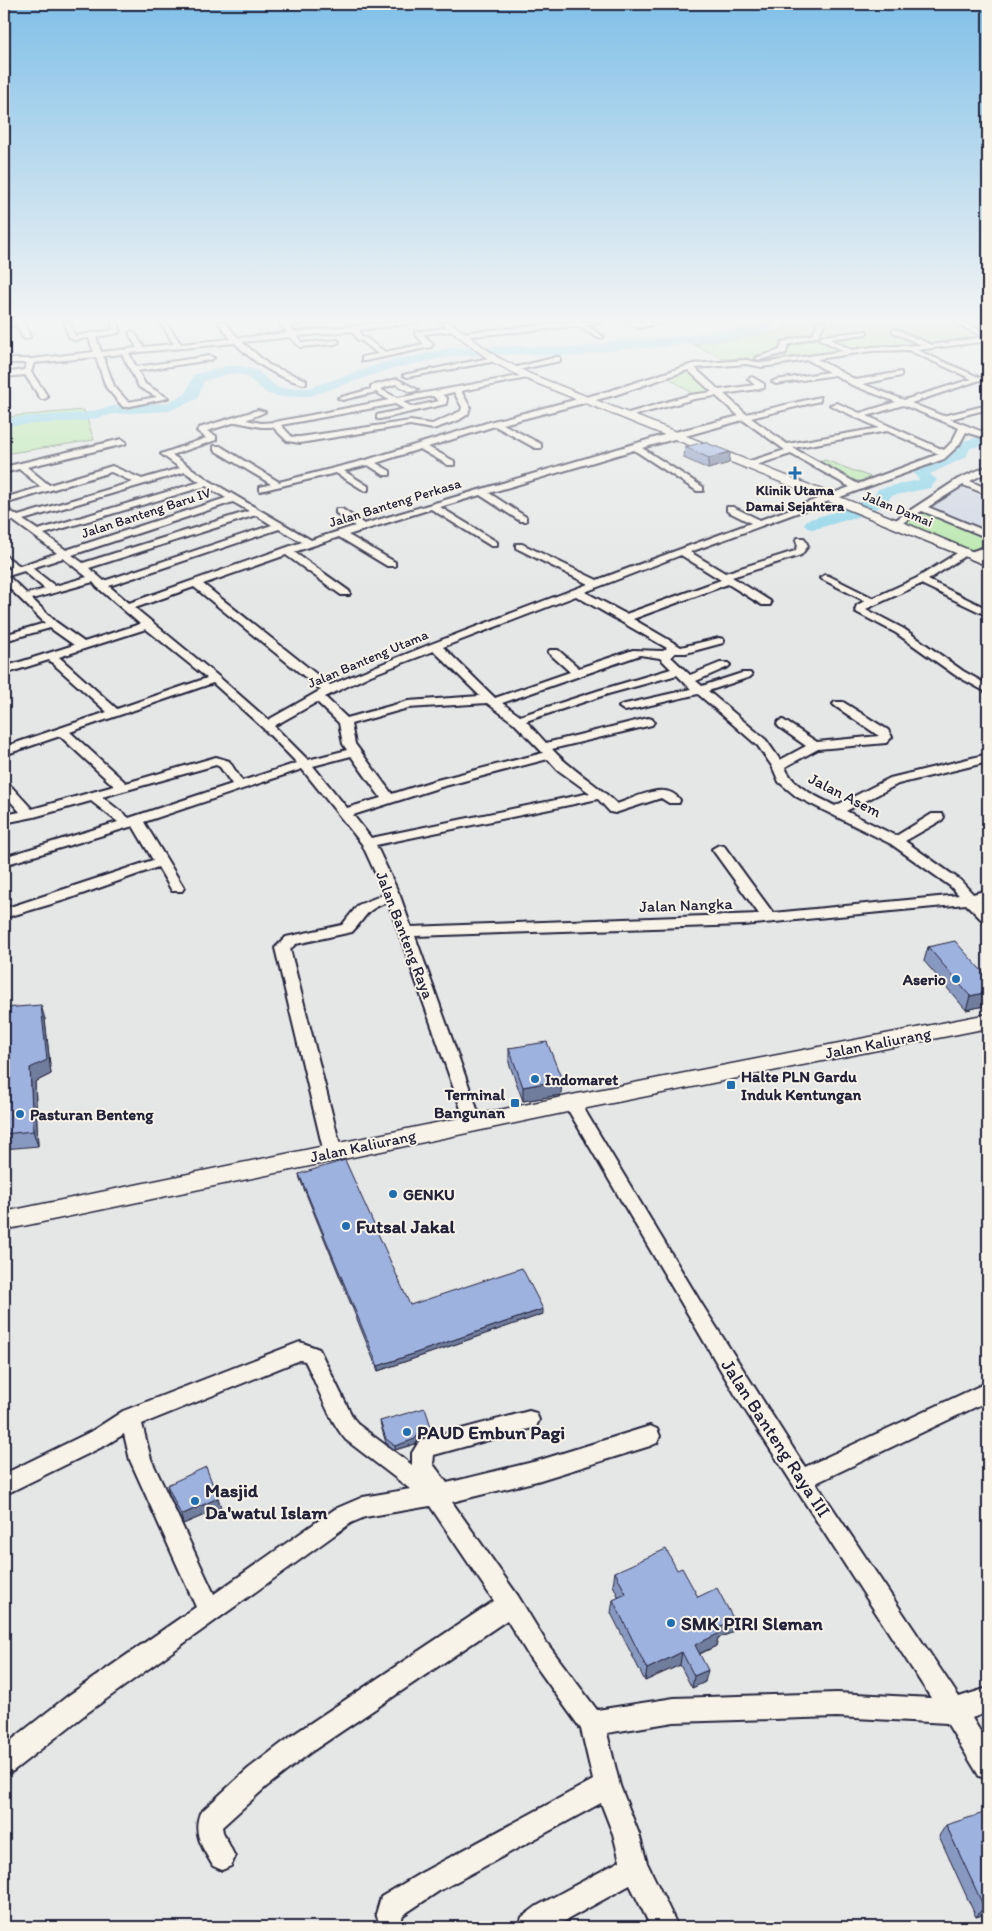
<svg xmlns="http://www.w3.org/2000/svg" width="992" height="1931" font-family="Itim,sans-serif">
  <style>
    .built { fill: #d0d6e4 }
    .green { fill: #b5e7a8; stroke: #6c8472 }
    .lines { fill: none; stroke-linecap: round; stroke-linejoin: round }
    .river { fill: #88d3e9; fill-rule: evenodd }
    .minor-casing { stroke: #22223b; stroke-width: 4 }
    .major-casing { stroke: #22223b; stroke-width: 3 }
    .minor { fill: #f7f3e8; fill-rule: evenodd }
    .major { fill: #f7f3e8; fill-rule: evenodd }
    .wall { fill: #8899c1; stroke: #22223b }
    .shaded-wall { fill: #6f7d9d; stroke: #22223b }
    .building { fill: #9eb2e0; stroke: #22223b }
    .poi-dot { fill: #1f6fb2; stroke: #f7f3e8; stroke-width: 2 }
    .labels { text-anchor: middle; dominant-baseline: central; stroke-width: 4; stroke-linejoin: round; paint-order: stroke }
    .far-poi-label { font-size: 14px; font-weight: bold; fill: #22223b; stroke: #f7f3e8 }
    .far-street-label { font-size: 14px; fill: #22223b; stroke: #f7f3e8 }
    .street-label { font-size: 16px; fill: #22223b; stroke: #f7f3e8 }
    .poi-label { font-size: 16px; font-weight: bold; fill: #22223b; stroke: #f7f3e8; text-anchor: start }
    .near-poi-label { font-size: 19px; font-weight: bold; fill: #22223b; stroke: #f7f3e8; text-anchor: start }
    .near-street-label { font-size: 19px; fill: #22223b; stroke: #f7f3e8 }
  </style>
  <rect width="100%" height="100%" fill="#e5e6e6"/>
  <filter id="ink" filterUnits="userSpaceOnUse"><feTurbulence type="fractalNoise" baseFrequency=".02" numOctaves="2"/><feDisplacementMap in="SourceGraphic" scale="10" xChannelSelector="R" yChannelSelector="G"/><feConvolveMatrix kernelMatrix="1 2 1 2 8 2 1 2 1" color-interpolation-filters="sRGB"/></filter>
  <g filter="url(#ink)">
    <path class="built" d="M957,486L988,498V533L927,508L938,497Z"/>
    <path class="green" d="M790,322H988V339L948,345L843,350L762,364L747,358L723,359L693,344L780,332Z
      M689,366L699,381L716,390L696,396L663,374L669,371Z
      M84,410L94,440L4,454V417Z
      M825,460L873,478C846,486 839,477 815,464Z
      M923,508L988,535V548L970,554L897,522Z"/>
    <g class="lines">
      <path class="river" d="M763,322H776L771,329L751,336L647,348L620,349L576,356L519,354L452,356L394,368L310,396L283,397L268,394L246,376L239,374H228L204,381L197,399L169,411L114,414L84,421L4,426V418L84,413L114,406L166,403L186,394L193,375L227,366H239L256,370L278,388H309L386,362L452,348L519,346L576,348L620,341L647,340L749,328Z
        M988,435V445L970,448L966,457L930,474L937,480L930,488L891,496L886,505L865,512L863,515L819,528L813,529L807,528L804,524L807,520L855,506L857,503L873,498L878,489L919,480L913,472L915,469L953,451L959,442Z"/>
      <g class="minor-casing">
        <path id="minor" d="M24,322L30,337L26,339L22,337L17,325L4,327V323Z
          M64,322H71L70,324L75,336L113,330L111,322H118L120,330L118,333L96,337L101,352L137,348L129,333L132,331L134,332L144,347L174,344L162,325L157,322L166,323L181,344L231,339L218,322H225L238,338L287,333L279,322H312L289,326L294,332L392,322H420L359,330L362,337L366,338L385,352L424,344L415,334V332L453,327L456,329L453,331L423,334L433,344L431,347L365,361H362V357L378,354L362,341L358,340L352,331L297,336L302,343L338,340L339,342L335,344L300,347L290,337L242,342L269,365L306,380V384H303C276,377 254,363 235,343L129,353L136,367L210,356L214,358L210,360L138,371L145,384L168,398L126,407H123L106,387L96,357L34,363L31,372L48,397L44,399H41L25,375L4,377V373L24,370L27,363H5L4,352H7L10,359H31L94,352L89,338L74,340L69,337ZM122,354L139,387L157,397L128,402L114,386L103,356Z
          M573,322H603L586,325L604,337L598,338L578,326L461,337L457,335L461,333Z
          M624,322H663L639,328Z
          M818,322H825L818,336L788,345L786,353L759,360L755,358L780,350L782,342L813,334Z
          M952,322H962L988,334V341L917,350L983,379L911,403L943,416L988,405V409L950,419L988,434V439L966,432L959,445L944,459L690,552L725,573L795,551L798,546L796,540L798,538H804L808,546L801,555L732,577L770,601L771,603L770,605H762L728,584L633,619L681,647L719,638L723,639L724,641L723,643L686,653H675L671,657L690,675L720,663H728L730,665L728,667L696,681L702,686L742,673H750L752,675L750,677L708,691L766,740L780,760L806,746L779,727L777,724L779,721L783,720L817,742L879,736L835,706L833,704L835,702H843L888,730L892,737L886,743L818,749L785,767C793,788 817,796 835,806L890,778L988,754V762L898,784L846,811L896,836L932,814H942L944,817L942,820L905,841L960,880L973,894L988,890V900L981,902L988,910V922L983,921L966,904L744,925L415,936L482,1123L480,1127L474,1129L468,1127L466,1123L388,902C364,910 367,917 352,932L296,944L290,949L342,1153L339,1158L333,1160L327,1158L324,1153L275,948L286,937L342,925L358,905L385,894L362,844L302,769L144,822L184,888L182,891H172L158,867L65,900L4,918V909L153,860L133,826L4,865V857L118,822L91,801L34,817L4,823V815L20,812L4,794V783L9,784L32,809L114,786L60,736L4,755V747L107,712L49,660L4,674V667L74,645L50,628L4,641V635L45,623L4,583V571L11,568L4,563V555L20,566L57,553L4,514V507L18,516L133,482L111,472L4,504V498L41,487L19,469L4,473V467L122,439L126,442L125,444L27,467L49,485L112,466L142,479L180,468L161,454L206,438L197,431L199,428L258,410L265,412L246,420L261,423L275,422L389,400L376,392L342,400L338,398L371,389V386L397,379L418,390L411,392L396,384L380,389L397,398L530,374V378H527L461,391L470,407L468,414L459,420L433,429L410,425L300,443L287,441L273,427H261L236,422L207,431L216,436V440L172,455L210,481L311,540L355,526L336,513V509H342L364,524L671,433L739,416L716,396L694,399L625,418V414L690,395L712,392L688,370L615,395L503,424L541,444V448H535L495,426L428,447L454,461V465H448L420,449L376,463L390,471V475H384L368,465L344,471L368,486V490L365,491L336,473L260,491V487L271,484L214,450V446H220L279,482L366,460L493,421L609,391L693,364L746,360L762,363L843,351L820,339V337L822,336L867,331V333L865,334L830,339L852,350L872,347L921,345L893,332V330L895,329L932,345L985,337ZM908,350L972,379L904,400L863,384L901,376V372L856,380L817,359L872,351ZM808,360L829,372L776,380L772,382L776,384L835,375L852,385L896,402L860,413L837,403L830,405L879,428L787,444L751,418L820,401V397L746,414L724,394L764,388V384L752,377L748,379L755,385L719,390L695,368L746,364L762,367ZM454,392L462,407L461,411L432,424L410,421L300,437H292L281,425L395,404L404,409L377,415V419H380L446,404L447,398L442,395ZM433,396L439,401L412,407L403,402ZM903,405L959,428L952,442L944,450L867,416ZM743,420L785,450L747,462V466H753L791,454L850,487L760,520L733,507H727V511L751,523L597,580L522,544H516V548L588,584L431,644L330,685L203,584L286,555L341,595H349L350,593L349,591L294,552L339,537L387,566H395V562L348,535L431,509L491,546H497V542L440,507L480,495L520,521H526V517L489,493L634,450L697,491H703V487L642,448ZM887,431L939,454L858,484L793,448ZM185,472L200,482L38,530L23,520ZM206,486L226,498L66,550L44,534ZM233,502L249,511L83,563L72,555ZM256,515L272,525L104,581L89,568ZM279,529L302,542L129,603L109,586ZM681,555L721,580L626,614L585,592ZM63,558L87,577L55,586L32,568ZM24,571L45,589L27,594L8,576ZM93,582L97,587L140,624L84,642L56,622L32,599ZM194,587L321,690L268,720L219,677L135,608ZM576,596L667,648L663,651L633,650L579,668L558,650H550L548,652L550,654L570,672L495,698L443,647ZM146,629L207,678L117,709L59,657ZM434,651L480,696L408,701L347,718L325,697L371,675ZM640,655L660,658L671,669L600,690L520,716L502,703ZM677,675L691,689L621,705L619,707L625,711L698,694L758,746L772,766L779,782L797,797L891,844L950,886L959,895L773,913L724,846L719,845L712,849L759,914L411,927L400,896L376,845L598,799L610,812L615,813L661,798L669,803H679L680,800C665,780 636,798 617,804C597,784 571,770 552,749L652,725L654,722L652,719L648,718L546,743L526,721L608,694ZM213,683L263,728L297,763L242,781L229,761L216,757L126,783L70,732ZM317,702L339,723L343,744L347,750L308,760L274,726ZM487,703L514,723L543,753L433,781L392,794L355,744L351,724L408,708ZM351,756L381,798L347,808L313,766ZM548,759L558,770L590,793L371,838L353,815L441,787ZM216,765L220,767L232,784L129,818L102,797Z
          M494,357H497V361L407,377L403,375Z
          M557,357H560V361L513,371L509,369Z
          M988,466V472L970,481L988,489V495L963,485L928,507L988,532V538L922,511L899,525H893L891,523L958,479Z
          M988,546V552L971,558L966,555L928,580L988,609V616L921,584L866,609L904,629L963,671L988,685V693L955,675L896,633L856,612L855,610L857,605L865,601L820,578L825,575L829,576L873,598L917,578L962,550H968L970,552Z
          M572,1097L578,1099L701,1303L805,1467L988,1382V1401L816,1483L959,1697L988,1688V1712L972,1718L988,1744V1779L979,1776L947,1723L837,1717L674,1722L607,1733L620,1786L639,1834L647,1863L678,1927H651L630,1885L554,1927H519L522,1917L537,1906L620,1861L613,1834L601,1803L439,1891L403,1915L400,1924L389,1927L380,1924L376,1914L381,1897L421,1873L593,1780L581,1729L530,1658L507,1620L311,1752L266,1787L222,1827L223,1832L235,1857L231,1866L222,1870L213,1866C203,1849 192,1833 200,1813L248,1769L294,1734L494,1601L430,1506L365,1517L351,1523L87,1713L13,1771L4,1774V1746L69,1695L196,1607L130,1460L124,1434L106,1445L4,1495V1474L92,1431L123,1411L300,1342L319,1349L353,1418L360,1426L412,1465V1453L420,1440L529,1411L536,1413L539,1420L536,1427L434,1455L433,1464L447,1483L537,1461L650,1426L657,1429L660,1436L657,1443L650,1446L537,1481L452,1502L518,1596L546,1642L597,1710L674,1698L837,1693L931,1698L736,1396L564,1103L566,1099ZM300,1360L305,1361C318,1386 328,1419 346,1440L410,1489L363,1497L335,1509L214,1594L151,1459L142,1424Z"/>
      </g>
      <g class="major-casing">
        <path id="major" d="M440,322H450L497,357L530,374L900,521L988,558V566L524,378L491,361Z
          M988,1014V1028L572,1111L4,1230V1212L572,1095Z"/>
      </g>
      <use href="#minor" class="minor"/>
      <use href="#major" class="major"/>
    </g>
    <path class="wall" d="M685,447L730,452L729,463L708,469L684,458Z
      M928,947L988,978V1005L966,1010L924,961Z
      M4,1008L45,1019L51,1074L35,1082L38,1146L4,1149Z
      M509,1048L561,1095L523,1101L509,1063Z
      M299,1174L410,1305L543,1314L378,1371L300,1179Z
      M380,1421L432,1435L420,1438L415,1444L395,1450L386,1443L381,1426Z
      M167,1485L218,1498L221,1508L183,1524L169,1494Z
      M677,1570L698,1597L731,1633L718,1638L716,1646L700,1654L705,1682L692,1688L680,1665L645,1681L611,1613L613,1600L619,1598L613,1585L615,1572Z
      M946,1825L988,1913L976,1917L939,1836Z"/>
    <path class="shaded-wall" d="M730,452L729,463L708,469L709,458Z
      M988,992V1005L966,1010L970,996Z
      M41,1005L45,1019L51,1074L35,1082L38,1146L33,1131L30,1068Z
      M562,1080L561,1095L523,1101V1087Z
      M543,1309V1314L378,1371V1366Z
      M432,1430V1435L420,1438L415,1444L395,1450V1446L419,1433Z
      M218,1498L221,1508L183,1524L181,1515Z
      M734,1620L731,1633L718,1638L716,1646L692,1657L695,1645L716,1628Z
      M682,1652L680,1665L645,1681L647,1669Z
      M708,1670L705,1682L692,1688L694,1676Z
      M988,1905V1913L976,1917L984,1907Z"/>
    <path class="building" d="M704,442L730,452L709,458L685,447Z
      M955,941L988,978V992L970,996L928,947Z
      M41,1005L47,1060L30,1068L33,1131L4,1134V1008Z
      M547,1042L562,1080L523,1087L509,1048Z
      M345,1160L410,1305L522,1268L543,1309L378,1366L299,1174Z
      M425,1408L432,1430L419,1433L415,1439L395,1446L386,1439L380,1421Z
      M206,1467L218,1498L181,1515L167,1485Z
      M666,1549L677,1570L682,1568L698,1597L717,1588L734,1620L716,1628L720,1633L695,1645L708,1670L694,1676L682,1652L647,1669L613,1600L626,1594L615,1572Z
      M987,1812L988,1814V1905L984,1907L946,1825Z"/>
  </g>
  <linearGradient id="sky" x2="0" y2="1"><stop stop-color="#81c0e8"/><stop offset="0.54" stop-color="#f3f4f4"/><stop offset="1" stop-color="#f3f4f4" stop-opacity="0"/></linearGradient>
  <rect width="992" height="593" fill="url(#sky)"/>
  <g class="poi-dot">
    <path d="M792.5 465.5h5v5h5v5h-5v5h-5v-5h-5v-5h5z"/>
    <circle cx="956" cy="979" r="5"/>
    <circle cx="535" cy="1079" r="5"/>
    <rect x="726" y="1080" width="10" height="10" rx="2.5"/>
    <rect x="510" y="1098" width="10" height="10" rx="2.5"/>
    <circle cx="20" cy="1114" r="5"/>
    <circle cx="393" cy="1194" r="5"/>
    <circle cx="346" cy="1226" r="5"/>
    <circle cx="407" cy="1432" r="5"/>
    <circle cx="195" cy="1501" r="5"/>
    <circle cx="671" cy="1623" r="5"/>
  </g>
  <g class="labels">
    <g class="far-poi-label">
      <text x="795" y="490">Klinik Utama<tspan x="795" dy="16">Damai Sejahtera</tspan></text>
    </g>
    <g class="far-street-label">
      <text transform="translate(395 503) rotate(-17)">Jalan Banteng Perkasa</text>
      <text transform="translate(898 509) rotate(22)">Jalan Damai</text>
      <text transform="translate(146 513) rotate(-18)">Jalan Banteng Baru IV</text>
      <text transform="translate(368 659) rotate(-23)">Jalan Banteng Utama</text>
    </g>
    <g class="street-label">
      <text transform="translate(845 795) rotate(27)">Jalan Asem</text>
      <text transform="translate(686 905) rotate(-2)">Jalan Nangka</text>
      <text transform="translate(405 935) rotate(69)">Jalan Banteng Raya</text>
      <text transform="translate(878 1043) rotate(-11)">Jalan Kaliurang</text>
      <text transform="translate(363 1146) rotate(-12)">Jalan Kaliurang</text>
    </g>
    <g class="poi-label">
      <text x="946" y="979" text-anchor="end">Aserio</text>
      <text x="741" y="1076">Halte PLN Gardu<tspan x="741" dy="18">Induk Kentungan</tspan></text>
      <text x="545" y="1079">Indomaret</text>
      <text x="505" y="1094" text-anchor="end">Terminal<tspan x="505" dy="18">Bangunan</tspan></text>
      <text x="30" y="1114">Pasturan Benteng</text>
      <text x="403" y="1194">GENKU</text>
    </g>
    <g class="near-poi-label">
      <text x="356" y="1226">Futsal Jakal</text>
      <text x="417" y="1432">PAUD Embun Pagi</text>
      <text x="205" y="1490">Masjid<tspan x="205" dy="22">Da'watul Islam</tspan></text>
      <text x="681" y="1623">SMK PIRI Sleman</text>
    </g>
    <g class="near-street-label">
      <text transform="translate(776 1438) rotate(57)">Jalan Banteng Raya III</text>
    </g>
  </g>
  <rect width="992" height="1931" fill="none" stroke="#f7f3e8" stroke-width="20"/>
  <rect x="10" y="10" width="972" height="1911" fill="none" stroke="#22223b" stroke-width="2" filter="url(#ink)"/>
</svg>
